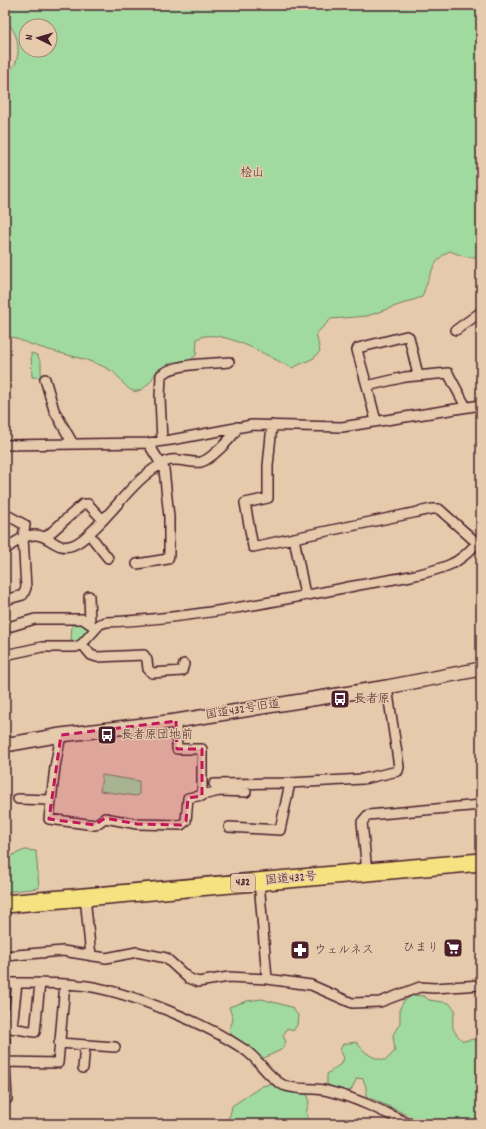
<svg xmlns="http://www.w3.org/2000/svg" width="486" height="1129" font-family="Dekko,'Klee One',sans-serif">
  <style>
    .green { fill: #a1da9f; stroke: #767c65; fill-rule: evenodd }
    .lines { fill: none; stroke-linecap: round; stroke-linejoin: round }
    .street-casing { stroke: #4a1f2b; stroke-width: 12 }
    .secondary-casing { stroke: #4a1f2b; stroke-width: 16 }
    .highway-casing { stroke: #4a1f2b; stroke-width: 20 }
    .street { stroke: #e5caac; stroke-width: 9 }
    .secondary { stroke: #e5caac; stroke-width: 13 }
    .highway { stroke: #f5e382; stroke-width: 17 }
    .marked { fill: #c2185b; fill-opacity: 0.2; stroke: #c2185b; stroke-width: 3; stroke-dasharray: 8 5; stroke-linejoin: round }
    .labels { text-anchor: middle; dominant-baseline: central; stroke-width: 3; stroke-linejoin: round; paint-order: stroke }
    .shield { fill: #e5caac; stroke: #785252; stroke-width: 1 }
    .shield-label { font-size: 11px; font-weight: bold; fill: #4a1f2b }
    .park-label { font-size: 12px; fill: #533237; stroke: #e5caac }
    .poi-label { font-size: 12px; fill: #4a1f2b; stroke: #e5caac; text-anchor: start }
    .street-label { font-size: 12px; fill: #4a1f2b; stroke: #e5caac }
  </style>
  <rect width="100%" height="100%" fill="#e5caac"/>
  <filter id="ink" filterUnits="userSpaceOnUse"><feTurbulence type="fractalNoise" baseFrequency=".025" numOctaves="2"/><feDisplacementMap in="SourceGraphic" scale="8" xChannelSelector="R" yChannelSelector="G"/><feConvolveMatrix kernelMatrix="1 2 1 2 8 2 1 2 1" color-interpolation-filters="sRGB"/></filter>
  <g filter="url(#ink)">
    <path class="green" d="M5,5H481V255C471,260 460,255 450,251C433,258 428,281 422,297L367,316L331,319L316,334L320,351L314,358L292,368C271,358 218,325 197,339L196,355L188,362L158,369C153,377 148,388 138,391C127,394 120,376 112,371C90,358 63,355 39,347C28,344 18,339 7,335L5,331V91C7,85 7,78 9,72C11,68 15,66 16,62C21,48 17,30 5,21ZM26,26H50V50H26Z
      M31,353L37,355L41,363V377H32Z
      M72,622L84,623L88,628C88,636 79,643 71,643Z
      M102,775L139,781V795L136,796L100,791Z
      M25,850L36,851L39,888L5,892V858Z
      M413,995L424,996L429,1000L449,1003L455,1010C451,1026 451,1030 463,1041L481,1038V1124H427L366,1096V1087L363,1079L357,1078L351,1090L342,1093L327,1084V1074L342,1063L344,1058L340,1050L343,1044L356,1042C365,1053 372,1059 386,1060L395,1051L393,1035L400,1023V1008L404,1001Z
      M262,999L291,1007L298,1015L297,1025L293,1031L287,1028L283,1036L286,1042L281,1050L264,1058L259,1057L237,1041L229,1031L233,1020L229,1007L247,1001Z
      M271,1084L292,1092L308,1095L309,1102L306,1113L310,1124H221L230,1116L232,1106L262,1086Z"/>
    <g class="lines">
      <g class="street-casing">
        <path id="street" d="M456,330L481,312
          M45,379L54,410L73,444
          M367,386L357,350L358,348L406,336L409,337L418,375
          M376,421L367,386L405,377L448,373L466,407
          M272,425L268,466V498L245,503L253,547L294,538
          M162,441L160,398L161,375C175,363 210,364 229,362
          M5,445L148,443L171,440L252,425L342,427L481,405
          M5,514L25,525L23,537L26,588L23,595L5,600
          M89,534L108,558
          M46,537L83,504H88L103,520
          M5,550C47,514 49,555 73,545C82,542 90,533 97,526C119,505 137,476 165,462C175,456 190,464 201,462C210,460 236,435 237,427
          M137,564L168,559L169,555V517L164,469L148,443
          M305,595L294,538L432,509H439L477,543
          M89,596L90,622
          M5,628L35,619H83L96,628
          M82,644L91,655L97,657L144,655L147,660L148,669L152,673L182,671L184,664
          M5,655L42,647H76L82,644L100,624L106,622C189,619 272,602 354,586C385,580 419,577 449,565C462,560 471,549 481,539
          M176,721L177,749H202V796
          M61,735L55,767L49,819L95,825L105,818L137,824L181,825L186,821L188,798L220,791L246,792
          M290,783L363,779L398,771L399,767L387,687
          M214,784L290,783L280,830L229,827
          M18,799L51,800
          M367,872L362,822L368,815L481,805
          M259,881L267,979L311,985L352,1003L380,1002L420,987L434,988L481,985
          M85,897L91,956
          M5,956L63,951L106,958L137,952L166,958L188,978L198,982L229,977L267,979
          M5,983C32,983 60,982 87,986C132,993 207,1024 245,1050C260,1060 267,1077 283,1085C298,1091 313,1087 328,1091C356,1098 383,1111 409,1124
          M5,1027L35,1032L40,983
          M12,1027L17,983
          M5,1039V1062
          M59,1043L115,1047
          M83,1068L85,1045
          M7,1099L5,1062L58,1063L65,984"/>
      </g>
      <g class="secondary-casing">
        <path id="secondary" d="M5,745L61,735L176,721L387,687L481,669"/>
      </g>
      <g class="highway-casing">
        <path id="highway" d="M5,904L481,862"/>
      </g>
      <use href="#street" class="street"/>
      <use href="#secondary" class="secondary"/>
      <use href="#highway" class="highway"/>
    </g>
  </g>
  <path class="marked" d="M176,721L177,749H202V796L188,798L186,821L181,825L137,824L105,818L95,825L49,819L61,735Z"/>
  <defs>
    <g id="bus-square" transform="scale(1)"><rect x="-9" y="-9" width="18" height="18" rx="4" fill="#4a1f2b" stroke="#e5caac"/><path d="M-5-6H5V4H4V6H2V4H-2V6H-4V4H-5ZM-3.5-4V0h7V-4ZM-3.5 1.2v1.5H-2V1.2ZM2 1.2v1.5H3.5V1.2Z" fill="#fff"/></g>
    <g id="supermarket-square" transform="scale(1)"><rect x="-9" y="-9" width="18" height="18" rx="4" fill="#4a1f2b" stroke="#e5caac"/><path d="M-6-5.5h2.5l.6 2H6L4.5 2H-2.5L-4.4-4H-6ZM-1.5 3.2a1.3 1.3 0 1 0 .1 0ZM3 3.2a1.3 1.3 0 1 0 .1 0Z" fill="#fff"/></g>
    <g id="pharmacy-square" transform="scale(1)"><rect x="-9" y="-9" width="18" height="18" rx="4" fill="#4a1f2b" stroke="#e5caac"/><path d="M-2-6h4v4h4v4h-4v4h-4v-4h-4v-4h4Z" fill="#fff"/></g>
  </defs>
  <g fill-rule="evenodd">
    <use href="#bus-square" x="340" y="699"/>
    <use href="#bus-square" x="107" y="735"/>
    <use href="#supermarket-square" x="453" y="948"/>
    <use href="#pharmacy-square" x="300" y="950"/>
  </g>
  <g class="labels">
    <rect class="shield" x="231" y="874" width="24" height="18" rx="3"/>
    <g class="shield-label">
      <text x="243" y="883">432</text>
    </g>
    <g class="park-label">
      <text x="252" y="173">桧山</text>
    </g>
    <g class="poi-label">
      <text x="354" y="699">長者原</text>
      <text x="121" y="735">長者原団地前</text>
      <text x="439" y="948" text-anchor="end">ひまり</text>
      <text x="314" y="950">ウェルネス</text>
    </g>
    <g class="street-label">
      <text transform="translate(243 710) rotate(-9)">国道432号旧道</text>
      <text transform="translate(291 879) rotate(-5)">国道432号</text>
    </g>
  </g>
  <rect width="486" height="1129" fill="none" stroke="#e5caac" stroke-width="20"/>
  <rect x="10" y="10" width="466" height="1109" fill="none" stroke="#4a1f2b" stroke-width="1.5" filter="url(#ink)"/>
  <g transform="translate(38 38) rotate(275)"><circle r="19" fill="#e5caac" stroke="#a78678"/>
  <path d="M0-3L7 15L0 10L-7 15Z" fill="#4a1f2b"/>
  <text y="-6" font-size="11" font-weight="bold" text-anchor="middle" fill="#4a1f2b">N</text>
  </g>
</svg>
